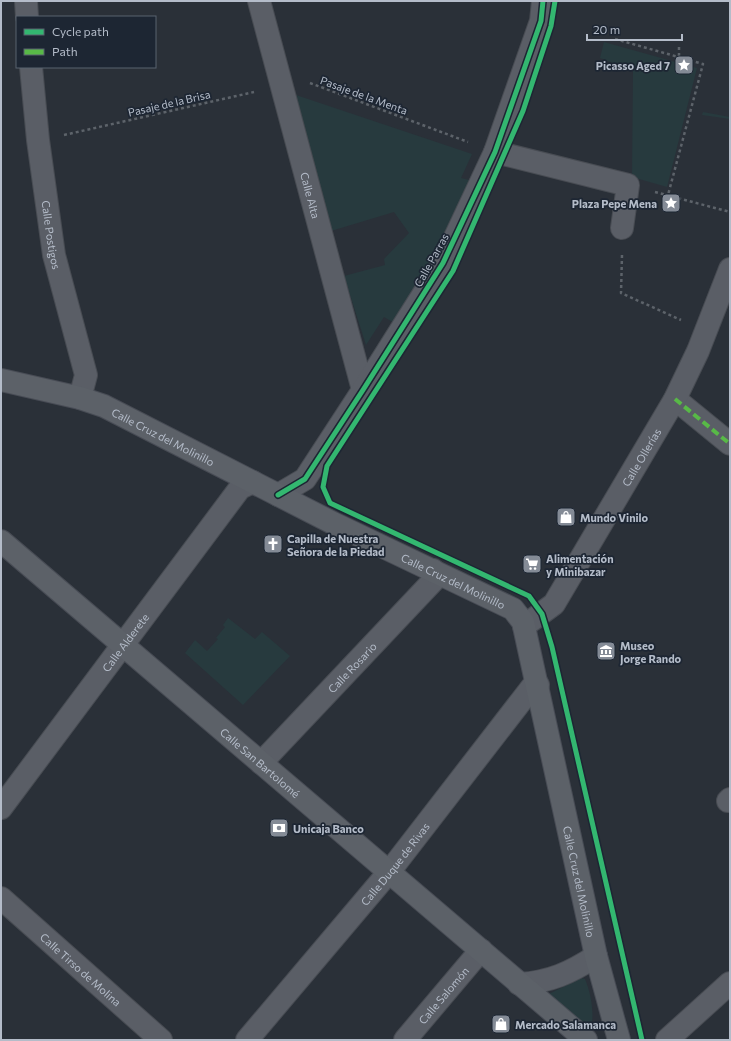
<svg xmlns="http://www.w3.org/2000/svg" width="731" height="1041" font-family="Commissioner,sans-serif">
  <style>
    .green { fill: #273a3e }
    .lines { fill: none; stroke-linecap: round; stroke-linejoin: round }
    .minor-casing { stroke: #484c53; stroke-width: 24 }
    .major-casing { stroke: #484c55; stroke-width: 24 }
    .path { stroke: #5d636a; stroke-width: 2.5; stroke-dasharray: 3 3; stroke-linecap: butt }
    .minor { stroke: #5a5e66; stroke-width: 22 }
    .major { stroke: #5c6168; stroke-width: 22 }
    .quiet { stroke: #58b947; stroke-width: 4; stroke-dasharray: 8 4; stroke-linecap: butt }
    .cycleway-casing { stroke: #1d2633; stroke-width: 8 }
    .cycleway { stroke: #33b770; stroke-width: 5 }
    .labels { text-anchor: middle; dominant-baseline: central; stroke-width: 3.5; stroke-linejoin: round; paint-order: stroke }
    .poi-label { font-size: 11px; font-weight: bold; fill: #b4bcc9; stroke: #1d2633; text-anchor: start }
    .street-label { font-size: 11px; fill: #b4bcc9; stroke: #1d2633 }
  </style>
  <rect width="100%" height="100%" fill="#2a3038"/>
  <path class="green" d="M604,42L697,68L667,187L632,177L633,71L600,58Z
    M296,95L472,154L461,178L473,181L435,261L396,324L384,317L366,345L344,276L385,265L384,259L409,233L394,212L331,231Z
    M703,112L730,117V119L702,115Z
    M228,618L255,639L262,632L290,656L243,705L185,653L195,640L207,651L218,639L216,638L225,627L223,625Z
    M581,978L585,979C592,996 595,1017 590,1034L547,995Z"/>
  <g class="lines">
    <g class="minor-casing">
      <g id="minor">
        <path d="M26,1L27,17"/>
        <path id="s1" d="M259,1L363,390"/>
        <path id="s2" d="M31,67L38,140L54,255L86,375L80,398"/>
        <path d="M495,152L628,185L622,228"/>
        <path d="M675,399L730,444"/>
        <path d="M278,495L305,479L363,390L443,263L495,152L541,21L543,1"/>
        <path id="s3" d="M524,626L554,604L675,399L698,351L730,269"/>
        <path id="s4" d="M261,763L434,580L436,575L433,570"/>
        <path d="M728,801L730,799"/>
        <path id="s5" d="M1,808L240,488L253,482"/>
        <path id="s6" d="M1,898L161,1040"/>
        <path d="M519,984C550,982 570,973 596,956"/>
        <path id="s7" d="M247,1040L389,872L532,687L538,685"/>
        <path id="s8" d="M405,1040L481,950"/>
        <path d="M667,1040L730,983"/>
      </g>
    </g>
    <g class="major-casing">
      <g id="major">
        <path id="s9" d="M1,380L80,398L104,406L333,523L513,609L523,622L596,956L619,1040"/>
        <path id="s10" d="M1,541L586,1040"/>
      </g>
    </g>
    <path class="path" d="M615,39L703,64L668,195
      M679,47V57
      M310,83L468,142
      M64,135L254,92
      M655,192L730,212
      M622,255L621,293L681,320"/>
    <use href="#minor" class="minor"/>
    <use href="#major" class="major"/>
    <path class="quiet" d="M675,399L730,444"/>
    <g class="cycleway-casing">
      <path id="cycleway" d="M555,1L551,26L523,111L453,271L327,466L323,487L330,503L529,596L542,614L552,647L642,1040
        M278,495L305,479L363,390L443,263L495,152L541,21L543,1"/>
    </g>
    <use href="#cycleway" class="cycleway"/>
  </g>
  <defs>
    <g id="sight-square" transform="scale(1)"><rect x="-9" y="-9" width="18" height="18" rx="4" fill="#848b96" stroke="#1d2633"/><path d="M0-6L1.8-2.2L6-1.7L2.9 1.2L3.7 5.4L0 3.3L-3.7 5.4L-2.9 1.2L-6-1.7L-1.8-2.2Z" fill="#fff"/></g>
    <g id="shop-square" transform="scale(1)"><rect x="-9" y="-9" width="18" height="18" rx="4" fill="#848b96" stroke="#1d2633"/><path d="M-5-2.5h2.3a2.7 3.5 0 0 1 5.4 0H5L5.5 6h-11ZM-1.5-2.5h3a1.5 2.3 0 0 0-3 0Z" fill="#fff"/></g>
    <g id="church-square" transform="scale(1)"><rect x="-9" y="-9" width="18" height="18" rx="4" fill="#848b96" stroke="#1d2633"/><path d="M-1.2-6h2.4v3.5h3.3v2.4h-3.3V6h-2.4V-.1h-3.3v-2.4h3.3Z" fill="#fff"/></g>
    <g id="supermarket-square" transform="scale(1)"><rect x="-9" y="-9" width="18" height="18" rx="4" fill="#848b96" stroke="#1d2633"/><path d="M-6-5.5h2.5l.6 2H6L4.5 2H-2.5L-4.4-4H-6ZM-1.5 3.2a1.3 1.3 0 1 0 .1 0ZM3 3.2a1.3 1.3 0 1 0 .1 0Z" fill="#fff"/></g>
    <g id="museum-square" transform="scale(1)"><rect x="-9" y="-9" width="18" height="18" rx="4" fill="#848b96" stroke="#1d2633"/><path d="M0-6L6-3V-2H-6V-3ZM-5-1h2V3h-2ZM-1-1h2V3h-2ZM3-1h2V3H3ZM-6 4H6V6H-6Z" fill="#fff"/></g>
    <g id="bank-square" transform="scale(1)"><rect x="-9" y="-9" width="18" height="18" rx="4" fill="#848b96" stroke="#1d2633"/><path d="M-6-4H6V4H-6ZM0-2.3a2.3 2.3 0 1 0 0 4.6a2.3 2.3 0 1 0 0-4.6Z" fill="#fff"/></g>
  </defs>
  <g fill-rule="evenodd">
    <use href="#sight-square" x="684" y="65"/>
    <use href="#sight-square" x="671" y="203"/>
    <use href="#shop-square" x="566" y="517"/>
    <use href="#church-square" x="273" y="544"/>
    <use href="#supermarket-square" x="532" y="564"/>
    <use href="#museum-square" x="606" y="651"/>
    <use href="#bank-square" x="279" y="828"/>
    <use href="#shop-square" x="501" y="1024"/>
  </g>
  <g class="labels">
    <g class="poi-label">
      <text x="670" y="65" text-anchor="end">Picasso Aged 7</text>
      <text x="657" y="203" text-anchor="end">Plaza Pepe Mena</text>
      <text x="580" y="517">Mundo Vinilo</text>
      <text x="287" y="538">Capilla de Nuestra<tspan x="287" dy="13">Señora de la Piedad</tspan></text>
      <text x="546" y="558">Alimentación<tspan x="546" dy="13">y Minibazar</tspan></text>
      <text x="620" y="645">Museo<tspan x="620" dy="13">Jorge Rando</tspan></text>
      <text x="293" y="828">Unicaja Banco</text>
      <text x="515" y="1024">Mercado Salamanca</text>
    </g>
    <g class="street-label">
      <text transform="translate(364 95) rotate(20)">Pasaje de la Menta</text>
      <text transform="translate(169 103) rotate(-13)">Pasaje de la Brisa</text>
      <text stroke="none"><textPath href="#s1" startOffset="201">Calle Alta</textPath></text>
      <text stroke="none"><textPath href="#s2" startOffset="169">Calle Postigos</textPath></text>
      <text transform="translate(431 260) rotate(-61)">Calle Parras</text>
      <text stroke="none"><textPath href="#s9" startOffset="173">Calle Cruz del Molinillo</textPath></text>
      <text stroke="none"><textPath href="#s3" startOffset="208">Calle Ollerías</textPath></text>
      <text stroke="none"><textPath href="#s9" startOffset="497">Calle Cruz del Molinillo</textPath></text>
      <text stroke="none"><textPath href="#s5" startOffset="207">Calle Alderete</textPath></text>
      <text stroke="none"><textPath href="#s4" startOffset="132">Calle Rosario</textPath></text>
      <text stroke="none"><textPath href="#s10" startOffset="341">Calle San Bartolomé</textPath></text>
      <text stroke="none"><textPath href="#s7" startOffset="230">Calle Duque de Rivas</textPath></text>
      <text stroke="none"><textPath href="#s9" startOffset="845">Calle Cruz del Molinillo</textPath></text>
      <text stroke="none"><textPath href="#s6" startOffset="107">Calle Tirso de Molina</textPath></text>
      <text stroke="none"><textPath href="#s8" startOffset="59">Calle Salomón</textPath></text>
    </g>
  </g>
  <rect width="731" height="1041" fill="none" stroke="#b4bcc9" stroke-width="4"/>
  <rect x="16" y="16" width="140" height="52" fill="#1d2633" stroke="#59626f"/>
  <rect x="24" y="29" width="20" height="6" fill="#33b770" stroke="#59626f"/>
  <text x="52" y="36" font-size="12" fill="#b4bcc9">Cycle path</text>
  <rect x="24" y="49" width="20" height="6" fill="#58b947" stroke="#59626f"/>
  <text x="52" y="56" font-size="12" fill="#b4bcc9">Path</text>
  <path d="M587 34v6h95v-6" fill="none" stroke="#b4bcc9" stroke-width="2"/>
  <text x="593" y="34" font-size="12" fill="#b4bcc9" stroke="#1d2633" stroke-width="3" paint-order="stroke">20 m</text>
</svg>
